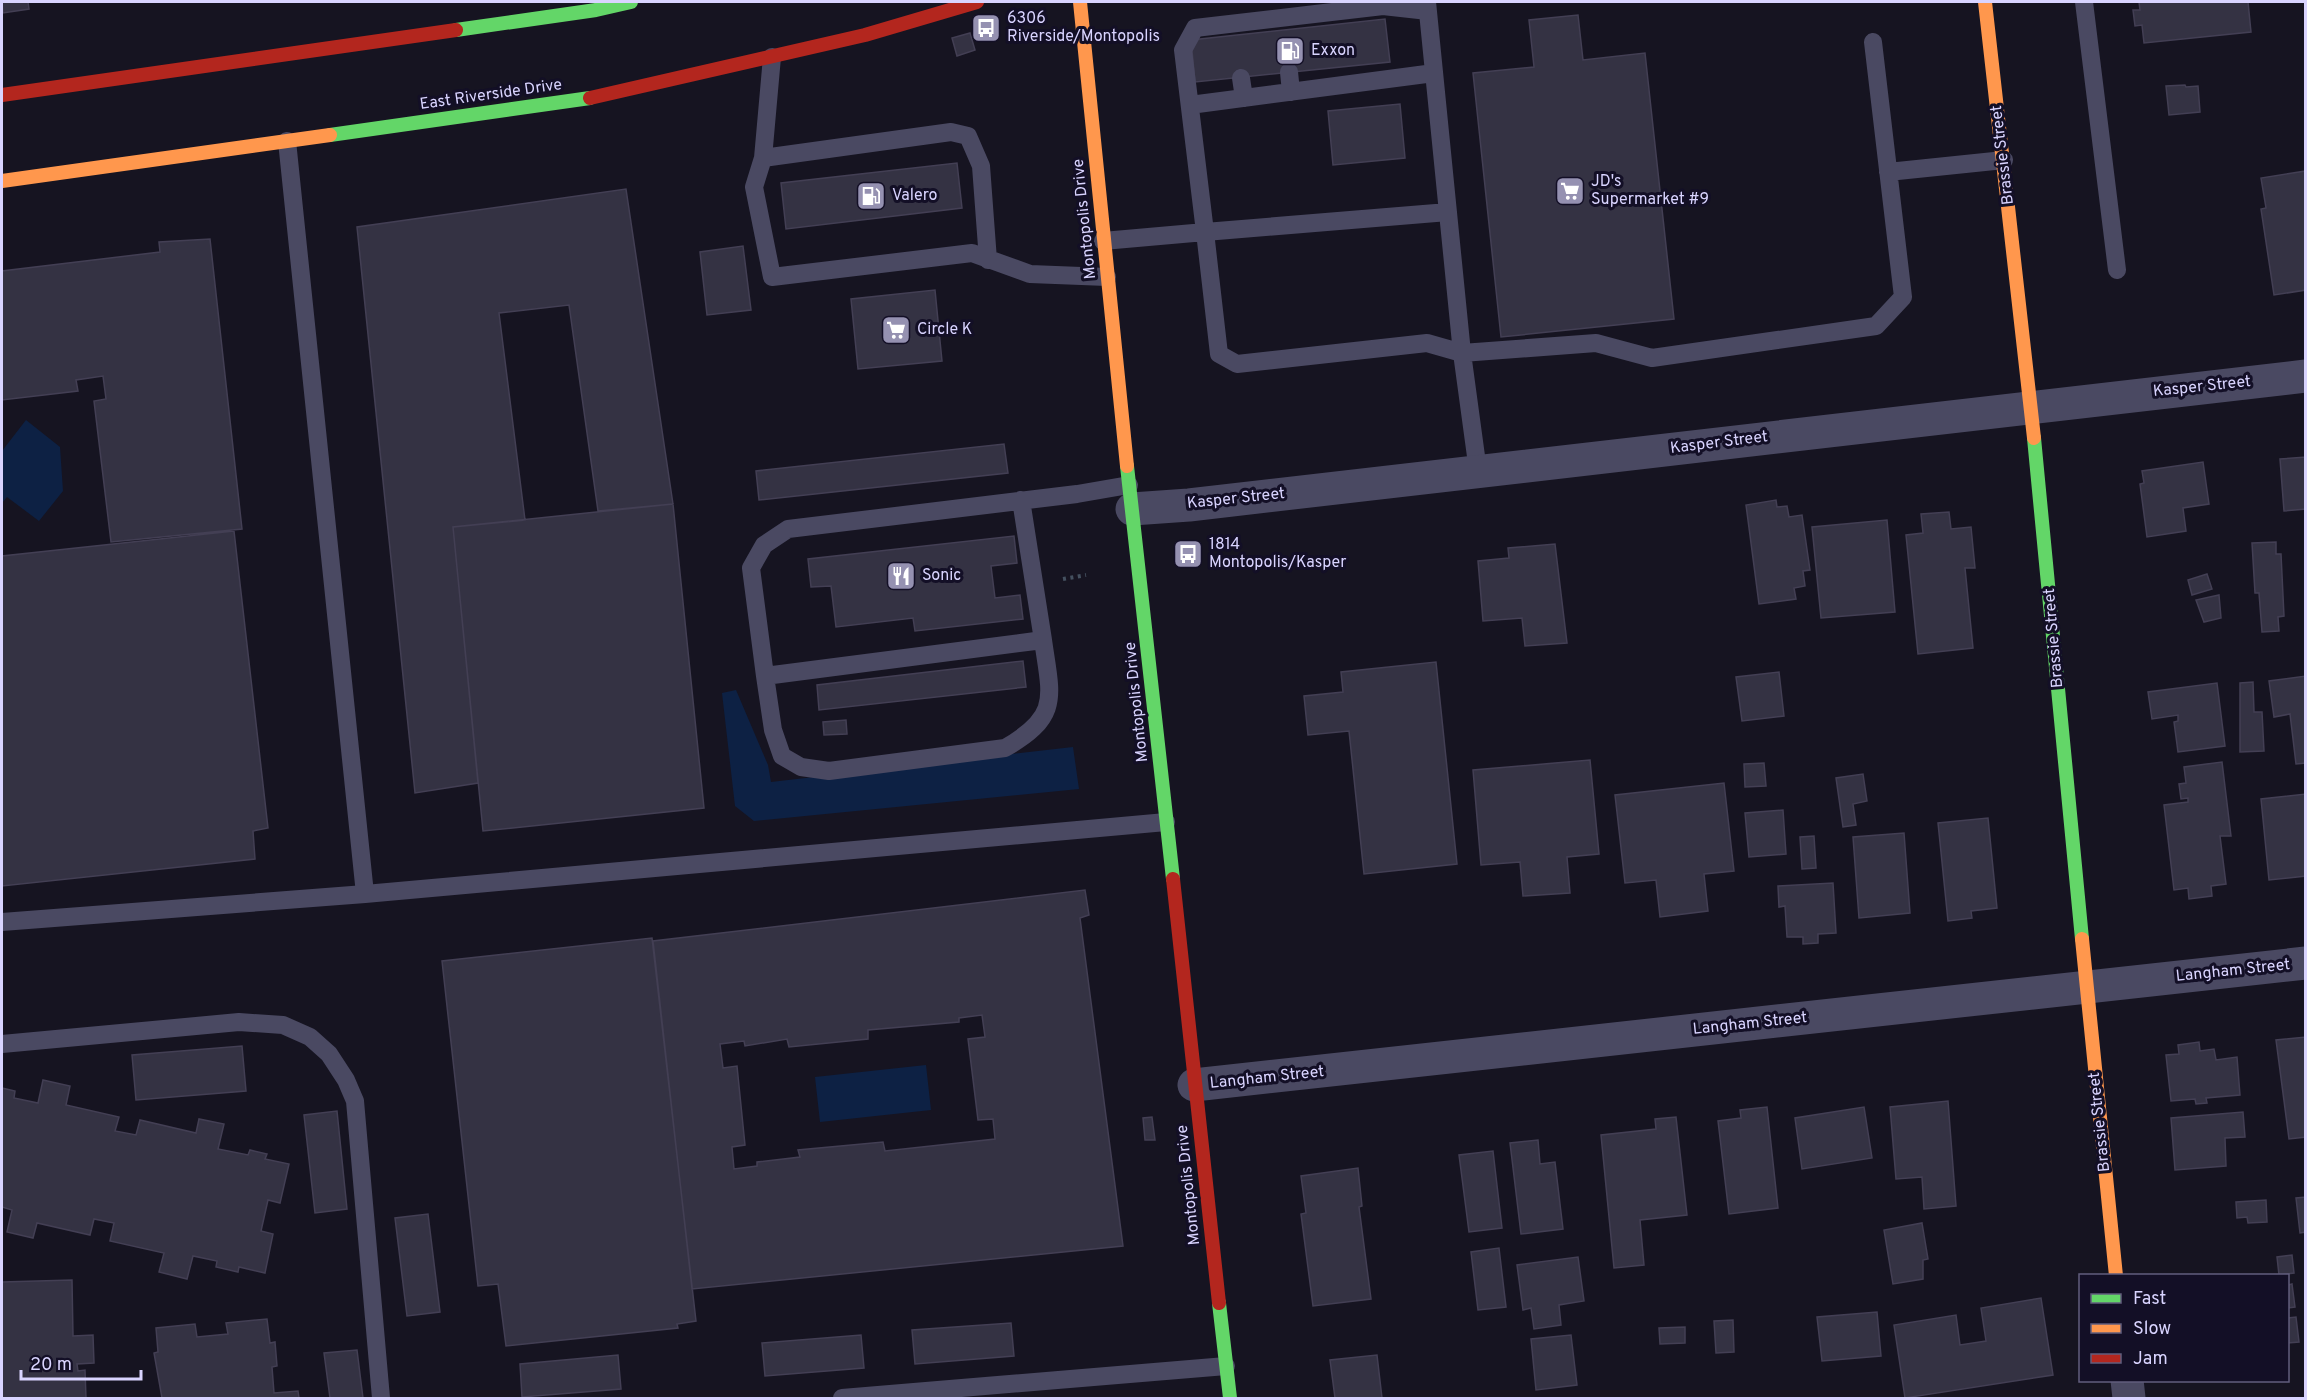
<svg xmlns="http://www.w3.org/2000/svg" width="2307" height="1400" font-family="Overpass,sans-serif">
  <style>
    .water { fill: #0d2144 }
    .building { fill: #343243; stroke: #433f54; stroke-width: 1.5; fill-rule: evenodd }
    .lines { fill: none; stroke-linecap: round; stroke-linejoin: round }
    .path { stroke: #44505f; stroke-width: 4; stroke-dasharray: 3 4.5; stroke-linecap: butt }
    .lane { stroke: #4a4962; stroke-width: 18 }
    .street { stroke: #4a4962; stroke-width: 33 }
    .fast { stroke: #63d668; stroke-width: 14 }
    .slow { stroke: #ff974d; stroke-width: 14 }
    .jam { stroke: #b3261e; stroke-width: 14 }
    .labels { text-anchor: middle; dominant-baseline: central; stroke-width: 6; stroke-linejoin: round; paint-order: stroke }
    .poi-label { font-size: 16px; fill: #d9d4ff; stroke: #130f26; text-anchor: start }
    .street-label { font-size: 16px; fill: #d9d4ff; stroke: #130f26 }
  </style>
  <rect width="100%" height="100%" fill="#161421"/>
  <path class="water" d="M26,420L60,447L63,491L39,521L7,497L2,503V451Z
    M736,690L768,765L771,782L1073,747L1079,789L754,821L735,806L722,693Z
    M926,1065L931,1110L820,1122L815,1077Z"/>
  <path class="building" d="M2,2H28L29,9L3,13Z
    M2139,2H2248L2251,32L2144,43L2142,25L2135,26L2133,10H2140Z
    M1578,15L1583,60L1645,53L1674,319L1501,337L1473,73L1534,67L1529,20Z
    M1385,19L1390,62L1195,82L1191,40Z
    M970,33L975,50L957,56L952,38Z
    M2185,85L2186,87L2198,86L2200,112L2169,115L2166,86Z
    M1400,104L1405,158L1333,165L1328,111Z
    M957,163L962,208L786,229L781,183Z
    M2306,171V290L2274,295L2261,209L2266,208L2261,178Z
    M626,189L673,504L598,511L569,305L499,313L525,520L453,527L478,783L415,793L357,227Z
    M210,239L242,529L111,542L94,401L106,399L103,376L76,380L78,391L2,400V271L160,252L159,242Z
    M743,246L751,310L707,315L700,252Z
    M935,290L942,361L858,369L851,299Z
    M1004,444L1008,473L759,500L756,471Z
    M2306,457V509L2284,511L2280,459Z
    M2203,462L2209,504L2183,508L2186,531L2147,537L2140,484L2144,483L2142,471Z
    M1776,500L1777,507L1787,506L1789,517L1802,515L1810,570L1803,571L1805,586L1794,588L1796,599L1759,604L1746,505Z
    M673,504L704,808L483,831L453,527Z
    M1949,512L1951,529L1971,527L1975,568H1965L1973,648L1918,654L1906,535L1923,533L1921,514Z
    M1887,520L1895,612L1821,618L1812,527Z
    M234,531L268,828L253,831L255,859L2,886V556Z
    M1014,536L1017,563L991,566L995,598L1020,595L1023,619L915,631L913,618L836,627L831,586L811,587L808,559Z
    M2276,542V554H2281L2284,616L2278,617L2279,631L2262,632L2259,593H2255L2252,543Z
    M1555,544L1567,643L1525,646L1522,618L1483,621L1478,561L1509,558L1508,548Z
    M2207,574L2212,589L2192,595L2188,580Z
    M2219,595L2221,618L2204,622L2196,600Z
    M1023,661L1026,687L819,710L817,685Z
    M1436,662L1457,864L1364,874L1349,731L1308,735L1304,696L1343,692L1341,672Z
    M1779,672L1784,716L1742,721L1736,677Z
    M2306,676V763L2296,764L2290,714L2274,717L2269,681Z
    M2253,682L2254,712H2262L2264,751L2240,752V683Z
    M2217,683L2225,746L2178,752L2174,722L2178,721V715L2152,719L2148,692Z
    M846,720L847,734L824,735L823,722Z
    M1590,760L1599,854L1567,857L1570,893L1523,896L1520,862L1481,865L1473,770Z
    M2222,762L2231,836H2220L2226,884L2211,886L2212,896L2189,899L2188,888L2174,890L2164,805L2188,802V798L2181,799L2179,784L2186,783L2184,767Z
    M1764,763L1766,786L1745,787L1744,764Z
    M1863,774L1867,801L1853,804L1856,825L1843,827L1836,778Z
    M1724,783L1734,871L1704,874L1708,911L1660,917L1656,880L1625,883L1615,795Z
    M2306,794V876L2269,880L2261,799Z
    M1783,810L1786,854L1749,857L1745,813Z
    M1988,818L1997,908L1971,911L1972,918L1948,921L1938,823Z
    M1904,833L1910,913L1859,918L1853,837Z
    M1814,836L1816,868L1802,869L1800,837Z
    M1833,883L1836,933L1818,934V943L1803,944V937H1787L1785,906L1779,907L1778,886Z
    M1085,890L1089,915L1080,918L1123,1246L692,1289L653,941ZM982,1015L985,1037L968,1039L978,1120L993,1119L995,1139L885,1151L883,1142L798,1150L800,1157L757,1162V1166L734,1169L732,1147L745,1145L737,1066L723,1068L720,1044L744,1041L745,1046L787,1039L789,1047L868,1039V1030L959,1022V1018Z
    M652,938L696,1321L677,1324L678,1328L506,1346L498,1284L478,1286L442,961Z
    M2306,1037V1137L2289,1139L2276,1040Z
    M2199,1042L2200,1051L2214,1049L2216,1060L2237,1057L2240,1095L2206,1098L2207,1103L2196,1104L2195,1099L2171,1101L2166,1055L2179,1054L2178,1045Z
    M242,1046L246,1091L136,1100L132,1055Z
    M43,1080L70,1086L66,1105L119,1117L115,1131L136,1135L140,1120L196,1133L199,1119L224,1124L218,1149L248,1155L250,1150L267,1154L265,1159L289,1164L280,1203L268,1200L261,1231L273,1234L265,1273L239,1267L238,1272L216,1267L217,1261L193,1256L187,1279L159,1272L164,1253L110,1241L114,1223L94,1219L90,1235L37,1223L33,1238L7,1232L12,1210L2,1207V1088L15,1091L14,1098L38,1103Z
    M1948,1101L1956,1206L1924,1209L1922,1177L1896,1179L1890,1107Z
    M1767,1107L1778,1208L1729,1214L1718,1121L1741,1118L1740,1110Z
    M1864,1107L1872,1158L1802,1169L1795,1118Z
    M337,1111L347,1209L315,1213L304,1115Z
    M2243,1112L2245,1137L2225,1138L2226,1166L2175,1170L2171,1118Z
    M1152,1117L1155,1140H1145L1143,1118Z
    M1676,1117L1687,1215L1640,1220L1644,1265L1614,1268L1601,1135L1656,1129L1655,1119Z
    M1538,1140L1540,1164L1555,1162L1563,1229L1521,1234L1510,1143Z
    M1493,1151L1502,1228L1469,1232L1459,1155Z
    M1358,1168L1362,1206L1359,1207L1371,1299L1313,1306L1301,1214L1306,1213L1301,1176Z
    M2306,1197V1232L2300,1233L2296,1198Z
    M2266,1200L2267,1222L2248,1223L2247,1217L2237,1218L2236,1202Z
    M428,1214L440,1312L407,1316L395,1218Z
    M1922,1223L1928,1259L1923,1260V1279L1893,1284L1884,1230Z
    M1499,1248L1506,1307L1478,1310L1471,1252Z
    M2292,1255L2294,1273L2279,1275L2277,1257Z
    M1578,1257L1584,1301L1559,1305L1561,1325L1534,1329L1531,1308L1523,1310L1517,1265Z
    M72,1280L73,1336L93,1335L94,1363L77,1364L78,1371L85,1370L86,1398H2V1282Z
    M2292,1284L2295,1307L2288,1308V1285Z
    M2041,1298L2053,1375L1905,1398L1894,1325L1956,1315L1960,1345L1986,1341L1981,1308Z
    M1877,1312L1881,1356L1822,1361L1817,1317Z
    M2296,1317L2299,1342L2288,1343V1318Z
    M267,1319L270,1343L275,1342L277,1366L272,1367L274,1393L298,1391L299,1398H162L154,1353L158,1352L156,1328L195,1324L197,1337L228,1334L226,1323Z
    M1733,1320L1734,1352L1716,1353L1714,1321Z
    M1011,1323L1014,1356L915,1364L912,1330Z
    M1685,1327V1343L1660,1344L1659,1328Z
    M861,1335L864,1368L765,1376L762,1343Z
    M1571,1335L1577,1385L1536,1390L1531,1339Z
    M357,1350L363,1398H330L324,1353Z
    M618,1355L621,1389L522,1397L520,1364Z
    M1377,1355L1382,1398H1335L1330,1360Z"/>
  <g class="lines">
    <path class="path" d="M1063,579L1086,575"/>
    <path class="lane" d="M2084,2L2117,270
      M1428,11L1383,6L1195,28L1183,50L1205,232L1448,212
      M772,57L763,158L754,187L772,277L972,253L1030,274L1107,277
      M1289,72L1291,92
      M1241,78L1244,98
      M1190,105L1434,73
      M287,141L365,894
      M763,158L951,132L968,136L981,166L988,260
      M1888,172L2004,160
      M1103,241L1205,232L1219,354L1237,364L1427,343L1462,353L1427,2
      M1478,471L1462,353L1596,343L1652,358L1876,326L1903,297L1873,42
      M1021,500L1043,640L765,676L751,568L764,545L788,529L1077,494L1129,485
      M765,676L773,730L782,756L801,767L829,771L1005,748C1061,716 1051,697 1043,640
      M2,922L365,894L1166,822
      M2,1044L239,1022L283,1025L310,1037L329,1054L346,1080L355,1101L381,1398
      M842,1398L1226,1366"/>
    <path class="street" d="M1132,509L1189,505L2306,376
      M1194,1085L2306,963
      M2127,1380L2129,1398"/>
    <path class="fast" d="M456,30L596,10L631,2
      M330,135L590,98
      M2034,438L2082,939
      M1127,466L1173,879
      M1219,1303L1230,1398"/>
    <path class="slow" d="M1080,2L1127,466
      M1985,2L2034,438
      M2,181L330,135
      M2082,939L2116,1276"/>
    <path class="jam" d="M2,95L456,30
      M590,98L865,35L977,2
      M1173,879L1219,1303"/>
  </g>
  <defs>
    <g id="bus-square" transform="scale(1.5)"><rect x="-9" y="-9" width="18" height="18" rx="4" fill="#9591b1" stroke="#130f26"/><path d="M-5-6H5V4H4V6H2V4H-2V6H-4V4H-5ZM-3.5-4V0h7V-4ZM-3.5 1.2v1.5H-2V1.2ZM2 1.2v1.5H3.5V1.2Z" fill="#fff"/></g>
    <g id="fuel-square" transform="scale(1.5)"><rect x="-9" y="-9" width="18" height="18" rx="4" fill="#9591b1" stroke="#130f26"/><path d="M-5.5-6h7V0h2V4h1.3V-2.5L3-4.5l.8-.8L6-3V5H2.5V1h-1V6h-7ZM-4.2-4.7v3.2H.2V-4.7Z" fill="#fff"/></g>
    <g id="supermarket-square" transform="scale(1.5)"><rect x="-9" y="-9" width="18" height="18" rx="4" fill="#9591b1" stroke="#130f26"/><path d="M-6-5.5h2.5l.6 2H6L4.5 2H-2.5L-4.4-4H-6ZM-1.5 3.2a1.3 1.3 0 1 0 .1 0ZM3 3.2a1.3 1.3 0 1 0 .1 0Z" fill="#fff"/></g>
    <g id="restaurant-square" transform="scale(1.5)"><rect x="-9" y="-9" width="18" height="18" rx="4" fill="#9591b1" stroke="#130f26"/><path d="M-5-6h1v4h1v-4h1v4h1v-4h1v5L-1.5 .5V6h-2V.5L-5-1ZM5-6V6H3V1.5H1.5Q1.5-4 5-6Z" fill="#fff"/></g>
  </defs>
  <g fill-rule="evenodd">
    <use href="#bus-square" x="986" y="28"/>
    <use href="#fuel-square" x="1290" y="51"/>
    <use href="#supermarket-square" x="1570" y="191"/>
    <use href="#fuel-square" x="871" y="196"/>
    <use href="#supermarket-square" x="896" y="330"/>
    <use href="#bus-square" x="1188" y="554"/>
    <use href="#restaurant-square" x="901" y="576"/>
  </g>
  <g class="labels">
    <g class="poi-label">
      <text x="1007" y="19">6306<tspan x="1007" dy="18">Riverside/Montopolis</tspan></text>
      <text x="1311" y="51">Exxon</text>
      <text x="1591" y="182">JD's<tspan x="1591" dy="18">Supermarket #9</tspan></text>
      <text x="892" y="196">Valero</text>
      <text x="917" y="330">Circle K</text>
      <text x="1209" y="545">1814<tspan x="1209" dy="18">Montopolis/Kasper</tspan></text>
      <text x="922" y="576">Sonic</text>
    </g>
    <g class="street-label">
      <text transform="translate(491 95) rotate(-8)">East Riverside Drive</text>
      <text transform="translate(2003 155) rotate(-97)">Brassie Street</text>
      <text transform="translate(1085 219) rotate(-96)">Montopolis Drive</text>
      <text transform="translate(2202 387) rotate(-6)">Kasper Street</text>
      <text transform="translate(1719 443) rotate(-7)">Kasper Street</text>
      <text transform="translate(1236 499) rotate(-6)">Kasper Street</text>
      <text transform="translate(2054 638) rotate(-95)">Brassie Street</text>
      <text transform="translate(1137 702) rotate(-96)">Montopolis Drive</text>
      <text transform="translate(2233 971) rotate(-6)">Langham Street</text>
      <text transform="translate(1750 1024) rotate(-6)">Langham Street</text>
      <text transform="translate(1267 1078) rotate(-6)">Langham Street</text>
      <text transform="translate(2100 1122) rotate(-96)">Brassie Street</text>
      <text transform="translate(1189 1185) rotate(-96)">Montopolis Drive</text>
    </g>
  </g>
  <rect width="2307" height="1400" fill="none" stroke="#d9d4ff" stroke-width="6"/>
  <rect x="2079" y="1274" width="210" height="108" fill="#130f26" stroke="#625e7d" stroke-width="1.5"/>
  <rect x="2091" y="1294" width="30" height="9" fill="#63d668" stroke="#625e7d" stroke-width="1.5"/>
  <text x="2133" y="1304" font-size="18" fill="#d9d4ff">Fast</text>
  <rect x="2091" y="1324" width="30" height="9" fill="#ff974d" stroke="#625e7d" stroke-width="1.5"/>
  <text x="2133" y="1334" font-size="18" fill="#d9d4ff">Slow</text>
  <rect x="2091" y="1354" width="30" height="9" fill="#b3261e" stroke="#625e7d" stroke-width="1.5"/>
  <text x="2133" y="1364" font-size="18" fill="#d9d4ff">Jam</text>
  <path d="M21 1370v9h120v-9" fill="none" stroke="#d9d4ff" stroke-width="3"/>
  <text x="30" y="1370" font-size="18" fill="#d9d4ff" stroke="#130f26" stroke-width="4.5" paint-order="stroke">20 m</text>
</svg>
